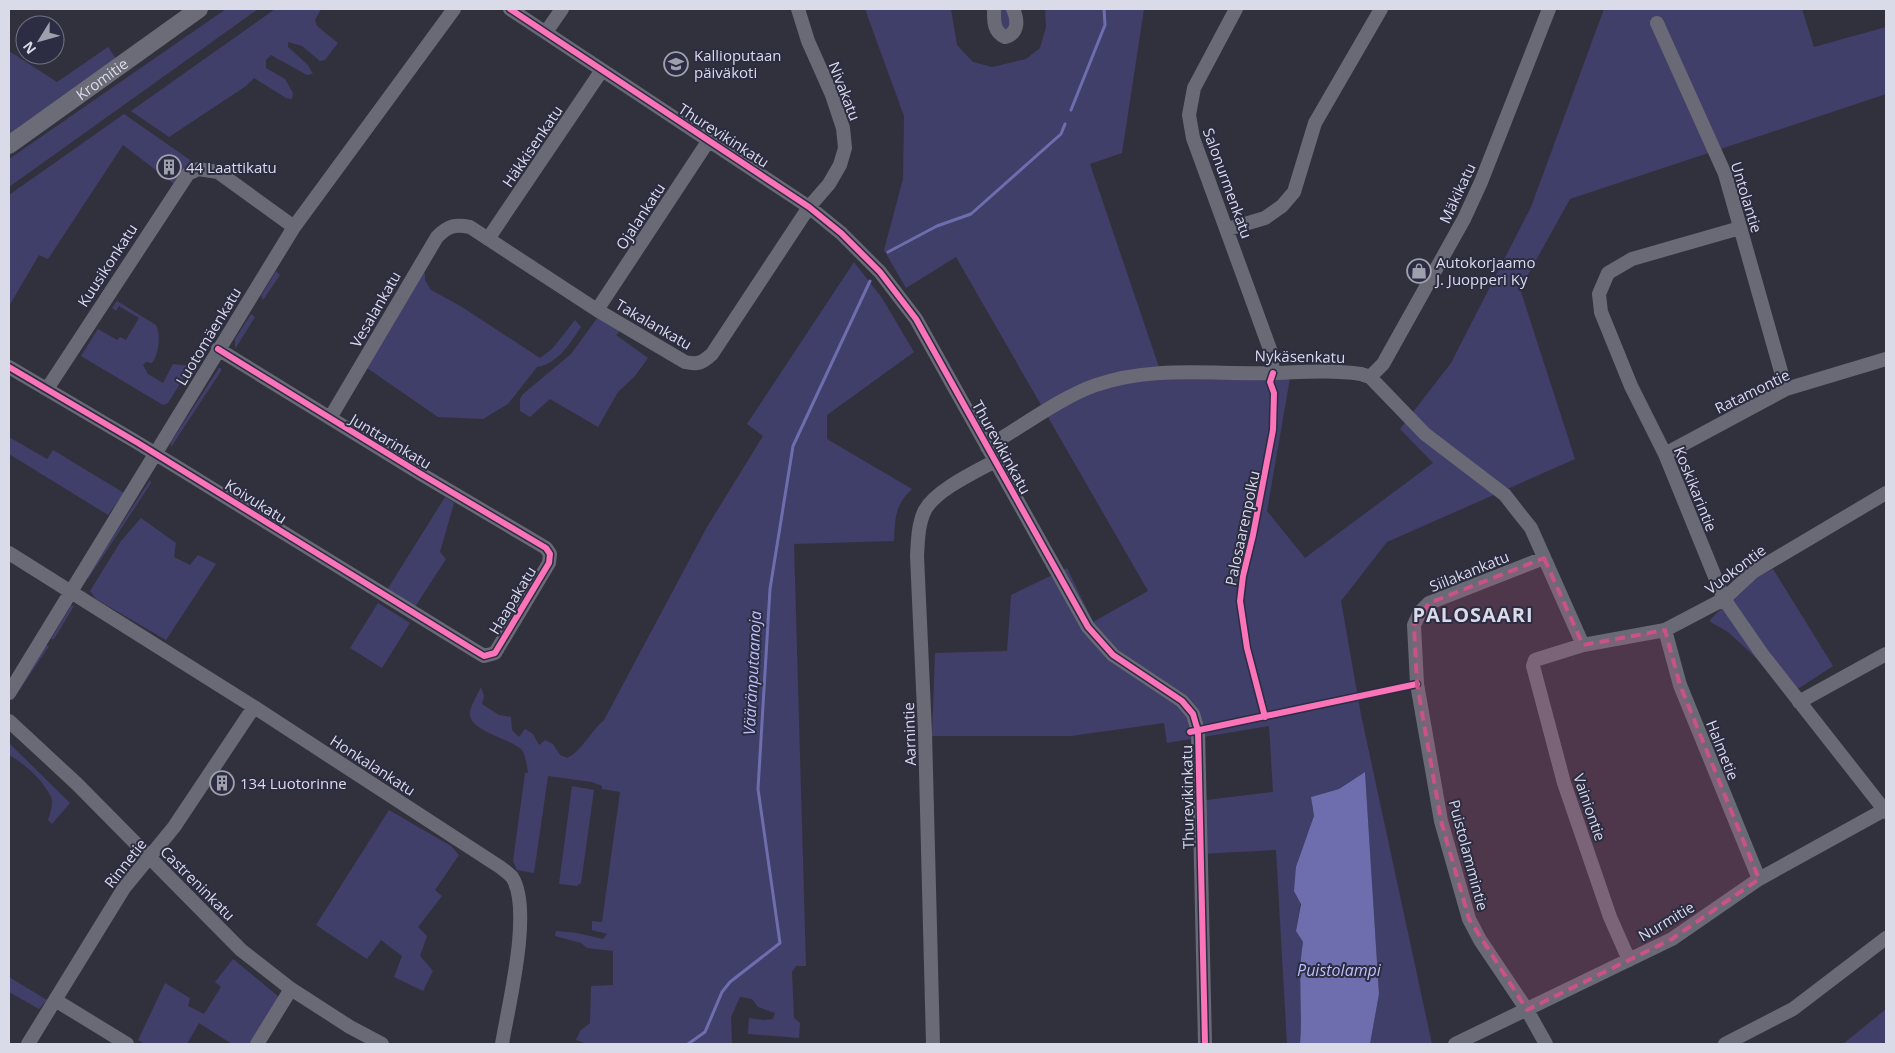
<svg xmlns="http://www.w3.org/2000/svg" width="1895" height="1053" font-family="'Open Sans',sans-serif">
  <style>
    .green { fill: #3f3f6a }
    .water { fill: #6e6eae }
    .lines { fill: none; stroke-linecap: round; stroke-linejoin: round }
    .stream { stroke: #6e6eae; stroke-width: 3 }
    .minor { stroke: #696a75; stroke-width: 14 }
    .major { stroke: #6b6c78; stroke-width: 18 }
    .cycleway-casing { stroke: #2c2c42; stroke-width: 9 }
    .cycleway { stroke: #fb73b8; stroke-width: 6 }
    .marked { fill: #c95286; fill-opacity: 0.2; stroke: #c95286; stroke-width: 4; stroke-dasharray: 10 6; stroke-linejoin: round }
    .labels { text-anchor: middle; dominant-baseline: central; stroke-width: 4; stroke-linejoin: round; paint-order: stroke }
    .poi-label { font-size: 15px; fill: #dadbe9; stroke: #2c2c42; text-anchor: start }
    .street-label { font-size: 15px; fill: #dadbe9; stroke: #2c2c42 }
    .water-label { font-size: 16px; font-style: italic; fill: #bcbff9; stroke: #2c2c42 }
    .district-label { font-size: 20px; font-weight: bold; letter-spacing: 1px; fill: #dadbe9; stroke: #2c2c42 }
  </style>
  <rect width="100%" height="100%" fill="#31313d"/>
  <path class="green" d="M226,9H258L9,187V159Z
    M275,9H321L315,20L317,26L338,43L325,60L320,61L302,46L288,42V47L308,65L313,74L307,75L271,55L266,60V68L285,79L293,93L292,99L286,98L254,78L246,86L169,137L131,111Z
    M865,9H951L957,45L973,62L992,67L1026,59L1040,48L1046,27L1045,9H1144L1122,153L1090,164L1161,373L1291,372L1267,511L1305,558L1433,463L1400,429L1451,363L1531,207L1604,9H1802L1814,47L1886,27V94L1570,199L1520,289L1575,459L1387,542L1341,601L1361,715L1432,1044H1370L1379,994L1365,772L1339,789L1311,797L1314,816L1296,931L1303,942C1297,976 1303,1010 1300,1044H1287L1276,850L1199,854L1198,801L1273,792L1269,726L1167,743L1164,723L1071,736H932L935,653L1007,651L1011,595L1067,568L1093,622L1148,591L956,257L906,288L884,250L903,179L904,116Z
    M996,9H1011L1015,22L1005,34Z
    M108,47L117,60L9,137V51L57,82Z
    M124,114L190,160L191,165L174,184L123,145L48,259L39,255L9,306V195Z
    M854,262L882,298L914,352L827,415V439L912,489C895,505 895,518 894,541L794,544L806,966H796L792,972L794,1018L800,1023L799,1038L748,1034L749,1018L765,1020L773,1019L775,1013L758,1007L752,999L740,997L731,1017L732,1044H587L576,1040L580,1031L590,1023L591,986L613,985V951L587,948L581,943L555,936L556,931L577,933L603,939L607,934L592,930V921L602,922L620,792L602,789V786L592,782L548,776L534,873L517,870L513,861L525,773H528C527,767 526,756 522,750C512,739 467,731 470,712C471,704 478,694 481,687L484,696L482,704L499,715L511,717L512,730L519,737L525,729L533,734L539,745L545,740L553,744L560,755L567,758C580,753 591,731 604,720L707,527L763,436L747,424Z
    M276,271L280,275L263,300L261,296Z
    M420,273H425V280L431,290L462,307L540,358L552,349L575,320L581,327C570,343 558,364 537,367L508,404L483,419L438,417L367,368Z
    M117,301L156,325C161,335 159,353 152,363L146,362L143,365L148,374L163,383L173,364L191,366L168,403L163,405L81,356L98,329L117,340L120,337L126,340L139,318L119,306L116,311L112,308Z
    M251,314L255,317L235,349V339Z
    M598,317L621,330L616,335L648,358L635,376L618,392L598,427L550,399L530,417L520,411V399L523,394L571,354Z
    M219,368H221V371L171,447V442Z
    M9,437L47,459L53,450L124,493L108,515L9,454Z
    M150,480L151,483L88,579L87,577Z
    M445,497L454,503L440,552L446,559L415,607L387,590Z
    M141,518L176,543L174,557L190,565L198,555L216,564L166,640L96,599L90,591L121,541Z
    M1773,569L1833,666L1793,692L1728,632L1709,621L1745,584Z
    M378,603L410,623L382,668L350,648Z
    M71,606H74L54,639H51Z
    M46,645L49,646L9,706L40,652Z
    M9,743L70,803L52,824L48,820C50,813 54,804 51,797C43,780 24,763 9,755Z
    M572,786L594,790L581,883L577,886L559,884Z
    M389,810L451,846L459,855L435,890L442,896L418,927L427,936L420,956L433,971L423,991L394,977L402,956L381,940L367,959L316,925Z
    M233,959L279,997L249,1044H232L199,1023L187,1044H144L138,1040L165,983L190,998L188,1006L204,1014L221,987L215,982Z
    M9,977L47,1000L39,1009L9,992Z
    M1886,1009V1044H1843Z"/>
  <path class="water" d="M1365,772L1379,994L1370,1044H1300C1303,1010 1297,976 1303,942L1296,931L1301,904L1294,891L1296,867L1314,816L1311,797L1339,789Z"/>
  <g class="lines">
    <path class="stream" d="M1071,110L1105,25L1104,9
      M888,252L937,226L971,214L1061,134L1065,124
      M688,1044L705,1032L722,992L730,982L780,943L758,789L770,589L793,446L870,281"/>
    <path class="minor" d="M510,9L809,207L841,233L880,272L916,319L1088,627L1113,655L1182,701L1193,714L1198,731L1205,1044
      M994,9C994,20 993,32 1005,37C1019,33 1018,20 1013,9
      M1236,9L1194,88L1189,115L1193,138L1271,352L1273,373
      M1657,23L1725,174L1786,389
      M546,32L562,9
      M1740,228L1632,259L1608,273L1599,294L1601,312L1631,386L1665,454L1724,599L1762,654L1886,812
      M1228,229L1265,218L1282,206L1294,192L1315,123L1381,9
      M488,239L602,70
      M597,310L709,140
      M9,367L138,443L474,650L484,656L495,653L549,563L550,554L546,548L421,474L218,349
      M1370,377L1383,364L1464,219L1481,182L1549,9
      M47,389L188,174L198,169L218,172L294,227
      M330,418L437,237C448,226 454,224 470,227L597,310L685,362C698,365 702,363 712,354L809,207L829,184L840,165L845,148L843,128L832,95L808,41L798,9
      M987,447C1020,428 1061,397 1096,385C1155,365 1214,375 1274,373C1304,372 1332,370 1361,374L1370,377L1425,434L1505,495L1519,513L1531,528L1583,645
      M1665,454L1786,389L1886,359
      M9,553L254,707L500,867C504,870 509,874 512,877C533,909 508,1007 502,1044
      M1544,558L1429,603L1420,612L1414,625L1417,684L1441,821L1469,919L1480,940L1527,1010L1546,1044
      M1665,630L1680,685L1759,879
      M9,693L294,227L454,9
      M1799,702L1886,654
      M9,721L77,784L241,950L291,989L350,1027L382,1044
      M1629,960L1610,917L1564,783L1533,666L1535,660L1583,645L1665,630L1724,599L1753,572L1886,493
      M55,1000L127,1044
      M28,1044L124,888L174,827L254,707
      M257,1044L291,989
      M933,1044L925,732L917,556C918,540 918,524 925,510C936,490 975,472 995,461
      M1455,1044L1672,939L1759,879L1884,810
      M1725,1044L1793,1009L1886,938"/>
    <path class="major" id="s1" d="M9,145L199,9"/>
    <g class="cycleway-casing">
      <path id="cycleway" d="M510,9L809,207L841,233L880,272L916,319L1088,627L1113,655L1182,701L1193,714L1198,731L1205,1044
        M9,367L138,443L474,650L484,656L495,653L549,563L550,554L546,548L421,474L218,349
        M1265,717L1247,648L1240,601L1243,576L1253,535L1273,430L1274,393L1270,382L1273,373
        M1190,732L1417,684"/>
    </g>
    <use href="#cycleway" class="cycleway"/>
  </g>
  <path class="marked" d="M1544,558L1583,645L1665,630L1680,685L1759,879L1672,939L1527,1010L1469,919L1441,821L1417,684L1414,625L1429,603Z"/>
  <defs>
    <g id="school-ring" transform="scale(1.25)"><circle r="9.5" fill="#2c2c42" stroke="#9fa0ad" stroke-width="1.5"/><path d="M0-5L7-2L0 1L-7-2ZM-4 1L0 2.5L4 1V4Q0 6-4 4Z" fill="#9fa0ad"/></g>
    <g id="building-ring" transform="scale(1.25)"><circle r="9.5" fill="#2c2c42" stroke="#9fa0ad" stroke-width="1.5"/><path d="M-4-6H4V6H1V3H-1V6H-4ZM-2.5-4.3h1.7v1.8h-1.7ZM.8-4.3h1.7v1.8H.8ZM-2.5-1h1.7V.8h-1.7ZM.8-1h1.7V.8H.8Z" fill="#9fa0ad"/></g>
    <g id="shop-ring" transform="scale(1.25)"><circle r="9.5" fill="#2c2c42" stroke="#9fa0ad" stroke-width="1.5"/><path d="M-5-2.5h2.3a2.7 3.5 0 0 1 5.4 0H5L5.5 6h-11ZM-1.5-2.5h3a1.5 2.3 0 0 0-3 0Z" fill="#9fa0ad"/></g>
  </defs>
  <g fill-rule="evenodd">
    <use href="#school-ring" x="676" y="64"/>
    <use href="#building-ring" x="169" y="167"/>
    <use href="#shop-ring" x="1419" y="271"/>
    <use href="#building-ring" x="222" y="783"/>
  </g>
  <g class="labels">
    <g class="poi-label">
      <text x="694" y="55">Kallioputaan<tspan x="694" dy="17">päiväkoti</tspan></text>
      <text x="186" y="167">44 Laattikatu</text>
      <text x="1436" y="262">Autokorjaamo<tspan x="1436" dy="17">J. Juopperi Ky</tspan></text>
      <text x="240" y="783">134 Luotorinne</text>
    </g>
    <g class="street-label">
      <text stroke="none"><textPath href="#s1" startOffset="114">Kromitie</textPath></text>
      <text transform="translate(845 91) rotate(69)">Nivakatu</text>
      <text transform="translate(724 135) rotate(33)">Thurevikinkatu</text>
      <text transform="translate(532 146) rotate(-56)">Häkkisenkatu</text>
      <text transform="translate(1228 183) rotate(70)">Salonurmenkatu</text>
      <text transform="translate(1457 193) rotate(-65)">Mäkikatu</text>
      <text transform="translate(1747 197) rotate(73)">Untolantie</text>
      <text transform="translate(640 216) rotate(-57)">Ojalankatu</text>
      <text transform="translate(107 265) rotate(-57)">Kuusikonkatu</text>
      <text transform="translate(375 309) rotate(-60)">Vesalankatu</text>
      <text transform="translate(654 324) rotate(30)">Takalankatu</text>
      <text transform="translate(208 336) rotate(-59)">Luotomäenkatu</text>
      <text transform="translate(1300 356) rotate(1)">Nykäsenkatu</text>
      <text transform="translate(1752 391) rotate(-26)">Ratamontie</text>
      <text transform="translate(391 441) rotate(31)">Junttarinkatu</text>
      <text transform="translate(1002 447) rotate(61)">Thurevikinkatu</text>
      <text transform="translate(1696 489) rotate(68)">Koskikarintie</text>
      <text transform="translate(256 501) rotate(32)">Koivukatu</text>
      <text transform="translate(1242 528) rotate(-78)">Palosaarenpolku</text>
      <text transform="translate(1735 569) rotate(-37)">Vuokontie</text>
      <text transform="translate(1469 571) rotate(-22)">Siilakankatu</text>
      <text transform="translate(512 600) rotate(-59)">Haapakatu</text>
      <text transform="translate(909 734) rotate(-92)">Aarnintie</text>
      <text transform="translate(1723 750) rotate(68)">Halmetie</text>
      <text transform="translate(373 765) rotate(33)">Honkalankatu</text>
      <text transform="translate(1187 797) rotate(-91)">Thurevikinkatu</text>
      <text transform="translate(1590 807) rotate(71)">Vainiontie</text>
      <text transform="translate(1469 855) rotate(75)">Puistolammintie</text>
      <text transform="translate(125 863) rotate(-52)">Rinnetie</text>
      <text transform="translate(198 883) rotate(45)">Castreninkatu</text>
      <text transform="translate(1666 921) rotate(-31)">Nurmitie</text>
    </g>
    <g class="water-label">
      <text transform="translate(752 673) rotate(-87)">Vääränputaanoja</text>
      <text x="1339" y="970">Puistolampi</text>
    </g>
    <g class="district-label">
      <text x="1473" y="614">PALOSAARI</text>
    </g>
  </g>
  <rect width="1895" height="1053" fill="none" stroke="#dadbe9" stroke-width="20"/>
  <g transform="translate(40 40) rotate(233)"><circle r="24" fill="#2c2c42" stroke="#727285"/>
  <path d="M0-4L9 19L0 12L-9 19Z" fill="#9fa0ad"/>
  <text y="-8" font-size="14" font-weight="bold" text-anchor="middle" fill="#dadbe9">N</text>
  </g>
</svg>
